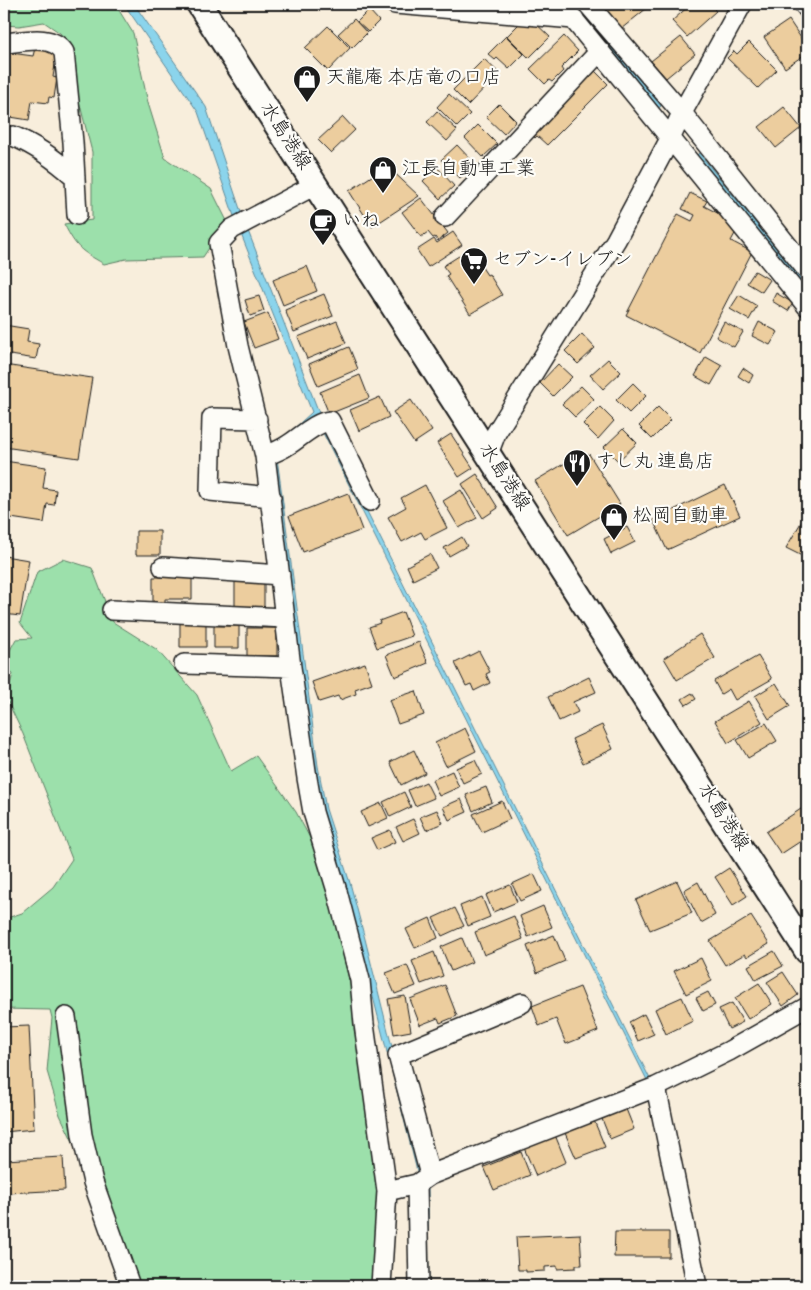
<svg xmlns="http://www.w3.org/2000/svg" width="811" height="1290" font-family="Dekko,'Klee One',sans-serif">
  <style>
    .green { fill: #9ce0ab; stroke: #5c7e64 }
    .water { fill: #8bd4ec; stroke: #5f8a99 }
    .building { fill: #eccd9e; stroke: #1c1c1c }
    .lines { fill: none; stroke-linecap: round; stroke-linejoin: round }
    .minor-casing { stroke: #1c1c1c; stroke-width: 22 }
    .major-casing { stroke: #1c1c1c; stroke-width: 28 }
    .minor { stroke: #fdfcf7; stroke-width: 19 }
    .major { stroke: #fdfcf7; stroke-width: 24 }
    .rail-casing { stroke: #1c1c1c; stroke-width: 5.5 }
    .rail { stroke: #fdfcf7; stroke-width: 4; stroke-dasharray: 11; stroke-linecap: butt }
    .labels { text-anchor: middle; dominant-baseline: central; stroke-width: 4.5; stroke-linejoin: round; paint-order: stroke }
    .poi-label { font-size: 19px; fill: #1c1c1c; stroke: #fdfcf7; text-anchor: start }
    .street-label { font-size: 19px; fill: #1c1c1c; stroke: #fdfcf7 }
  </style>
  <rect width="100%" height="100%" fill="#f8eedc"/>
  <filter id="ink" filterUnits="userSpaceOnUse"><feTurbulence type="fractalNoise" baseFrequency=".02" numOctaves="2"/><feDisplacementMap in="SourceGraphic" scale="10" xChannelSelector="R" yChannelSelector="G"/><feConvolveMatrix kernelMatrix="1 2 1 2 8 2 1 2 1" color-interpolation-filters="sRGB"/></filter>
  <g filter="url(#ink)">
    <path class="green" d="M4,4H115L133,33L148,103L165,158L211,189L227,221L203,257L126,259L104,264C80,250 77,249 64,224L92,220V152L79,101L73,51L60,33L44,22L19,26L4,25Z
      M63,559L92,568L113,622L156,649L197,695L231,771L256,756L296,812L318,853L350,983L383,1198L376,1286H137L97,1181L74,1144L60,1115L47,1071L52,1018L50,1010L4,1009V919L22,913L53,887L72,859L23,734L6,698L13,674L4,668V661L16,639L32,638L20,623L37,572Z"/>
    <path class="water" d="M124,4H134L206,107L243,218L323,423L651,1081L692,1286H687L648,1082L316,419L277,458L318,766L326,809L350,883L365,939L423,1171L428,1183L429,1286H423L418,1175L359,941L319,809L271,460L277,444L312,412L235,219L198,112Z
      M570,4H576L661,106L657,109Z
      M699,153L807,287V294L696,156Z"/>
    <path class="building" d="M615,4H652L621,29L606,11Z
      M691,4H709L716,11L687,37L672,21Z
      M369,10L379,21L368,32L357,22Z
      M354,19L367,33L352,48L338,34Z
      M524,19H531L550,37L529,58L507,36Z
      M789,20L807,47V53L785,68L764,37Z
      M328,26L350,48L328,71L305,48Z
      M506,36L524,54L509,69L497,58L495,60L488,54Z
      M564,36L578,51L561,68L563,71L552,82L549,80L545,84L530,69Z
      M681,37L695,54L666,78L651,61Z
      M749,42L777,70L758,88L727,58L734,51L737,54Z
      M35,48L60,53L58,65H55L53,77L57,78L54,98L49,97L48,103L32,101L29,120L4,116V52L33,56Z
      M484,59L499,73L468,105L453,90Z
      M592,68L608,84L547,145L537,136L535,138L529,131Z
      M449,94L470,114L457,127L437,107Z
      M499,104L516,121L504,134L486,117Z
      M784,107L801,128L776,148L759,127Z
      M437,111L457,130L447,141L427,122Z
      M343,117L355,130L331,153L318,140Z
      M478,125L497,144L483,157L465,138Z
      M457,145L475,164L460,178L441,160Z
      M387,166L419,196L372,227L349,191Z
      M437,167L454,186L440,199L423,181Z
      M690,193L707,201L704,206L731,220L738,228L731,241L752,252L700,353L626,315L678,214L692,221L695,215L682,209Z
      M421,198L448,233L438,241L435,237L433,238L428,232L421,237L402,212Z
      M453,232L462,245L428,267L417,250L434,239L437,243Z
      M470,249L487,275L489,274L502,295L470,314L446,276L449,274L443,266Z
      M307,266L317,291L283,305L273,280Z
      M755,271L770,280L762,292L747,283Z
      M776,293L793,303L788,311L772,301Z
      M324,294L333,316L294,332L285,310Z
      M739,295L757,306L749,320L730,309Z
      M259,296L264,311L250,316L245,300Z
      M268,313L278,339L254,348L244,322Z
      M337,321L346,343L307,359L298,337Z
      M724,322L743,332L734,347L716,337Z
      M759,322L778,332L770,345L752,336Z
      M4,325L29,329L27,342L39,344L36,359L4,354Z
      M582,334L595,348L578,364L565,351Z
      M349,347L358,369L318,386L309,364Z
      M706,357L722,366L711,385L695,376Z
      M608,359L621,372L603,389L590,375Z
      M558,364L572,377L553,396L540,383Z
      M4,365L92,378L79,458L4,447Z
      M743,368L753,375L749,383L738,376Z
      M360,375L369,398L329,414L320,392Z
      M633,383L646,396L629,413L616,400Z
      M581,386L594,399L575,417L562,404Z
      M380,397L389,417L359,431L350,410Z
      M411,400L432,431L414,443L393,412Z
      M600,407L614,421L598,439L583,424Z
      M658,407L671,420L652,439L639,426Z
      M623,429L637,443L618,461L604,447Z
      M451,434L473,468L459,477L437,443Z
      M589,454L620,504L568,535L535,481L567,462L569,466Z
      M4,461L46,467L43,488L56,490L54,505L47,504L44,523L4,517Z
      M477,474L498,508L483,518L462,484Z
      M425,485L447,528L425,539L421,532L402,542L388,517L406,507L401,498Z
      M725,485L740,516L667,550L653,520Z
      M461,490L477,518L459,528L443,501Z
      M348,493L362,530L303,552L289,516Z
      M806,514L807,515V546L802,556L786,548Z
      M627,527L635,542L611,554L604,539Z
      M136,531H160V555H136Z
      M462,537L467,546L449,556L444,548Z
      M430,554L437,568L413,580L407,566Z
      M4,556L29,560L20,616L4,614Z
      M153,577H192V599H165V609L153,608Z
      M235,582H264V608H235Z
      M403,612L412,636L377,648L369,627L380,623L379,621Z
      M180,623H206V647H180Z
      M214,626H239V648H214Z
      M247,628H277V656H247Z
      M700,634L715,658L677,680L664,658Z
      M419,642L428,663L395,677L386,655Z
      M479,651L490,672L486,674L490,683L474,691L471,684L466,686L455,663Z
      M758,656L772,679L735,700L729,689L721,694L714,681Z
      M365,663L372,683L355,689L356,694L340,700L338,696L319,702L312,682Z
      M589,677L596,692L573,702L578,712L559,721L548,697Z
      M776,683L790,706L769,719L755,696Z
      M416,691L424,715L398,724L389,700Z
      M692,693L696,699L686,705L682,699Z
      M749,701L762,722L728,743L715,721Z
      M766,723L777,741L748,758L737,740Z
      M602,725L613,749L583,763L572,739Z
      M465,728L476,751L446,766L435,743Z
      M414,750L425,773L401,785L390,762Z
      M475,760L482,774L463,783L456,768Z
      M452,771L459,787L439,796L432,780Z
      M426,782L434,798L415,806L408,790Z
      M486,787L492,802L473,811L466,795Z
      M404,792L411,807L390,817L383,802Z
      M461,799L467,812L449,820L443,807Z
      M502,801L510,819L482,832L473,814Z
      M381,803L388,818L368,827L361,812Z
      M804,807L807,812V837L781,854L766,832Z
      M437,810L443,823L426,830L420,817Z
      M413,819L420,833L403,841L396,827Z
      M390,830L395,842L377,850L371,838Z
      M729,868L747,896L733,905L715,877Z
      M534,874L542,891L520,901L512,884Z
      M677,881L692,913L650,930L636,900Z
      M698,882L715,915L701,923L684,890Z
      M510,885L517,902L493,912L486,895Z
      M482,897L490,917L468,926L460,906Z
      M543,906L552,927L528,937L520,916Z
      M455,908L464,926L442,936L433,918Z
      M514,916L523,939L484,955L475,932Z
      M751,916L769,944L747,957L745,954L725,965L710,941Z
      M430,918L438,938L415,948L406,929Z
      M554,935L565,961L537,973L527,946Z
      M462,938L472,962L451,971L441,947Z
      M774,951L783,966L756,980L748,966Z
      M434,952L443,976L421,984L412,961Z
      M701,958L712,981L686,994L674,971Z
      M407,965L416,986L395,994L386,973Z
      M783,972L798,995L783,1006L767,982Z
      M759,983L772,1004L748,1019L735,998Z
      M445,985L457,1016L440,1023L438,1018L420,1025L410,999Z
      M580,987L598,1031L566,1044L556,1019L539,1026L532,1006Z
      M708,992L715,1005L703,1011L696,998Z
      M405,996L411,1031L394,1034L388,999Z
      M682,997L693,1021L666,1034L655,1009Z
      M732,1003L743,1022L729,1029L719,1009Z
      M644,1014L654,1034L638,1041L629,1022Z
      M29,1026L34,1129L4,1132V1027Z
      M626,1109L634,1129L610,1139L602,1119Z
      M593,1118L605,1147L576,1158L565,1133L581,1127L579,1123Z
      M555,1135L566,1162L536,1176L524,1148Z
      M521,1152L530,1175L494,1190L484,1167Z
      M63,1157L65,1190L8,1193V1195H4V1160Z
      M615,1232H669V1257H614Z
      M580,1234L582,1265H576V1268L557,1269V1266L545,1267V1271L526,1272V1270H518L516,1237Z"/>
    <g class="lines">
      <g class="minor-casing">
        <path id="minor" d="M395,4L574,19
          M561,4L807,306
          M588,4L682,113L807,270
          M4,43C22,42 52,33 64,52L73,142L77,215
          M13,136C37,146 56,160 75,177
          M315,185L232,229L219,243L238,346L265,456L291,667L307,778L313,812L337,891L360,980L364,1024L387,1191L381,1286
          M445,217L600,51
          M257,419L212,418L210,491L271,497
          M488,454L496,433L616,240L671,137L682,113L742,4
          M265,456C273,453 281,450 288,445C300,438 315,422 330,421L370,501
          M163,567L280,575
          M112,610L285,618
          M184,664L291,667
          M66,1017L82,1135L93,1182L130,1286
          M656,1087L697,1286
          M430,1175L398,1055L522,1003
          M417,1184L419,1286
          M387,1191L417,1184L430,1175L656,1087L729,1051L807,1007"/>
      </g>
      <g class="major-casing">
        <path id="major" d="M199,4L807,951"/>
      </g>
      <use href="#minor" class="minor"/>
      <use href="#major" class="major"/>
      <g class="rail-casing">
        <path id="rail" d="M793,4L807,21"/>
      </g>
      <use href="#rail" class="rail"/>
    </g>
  </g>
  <defs>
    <g id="shop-pin" transform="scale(1.4375)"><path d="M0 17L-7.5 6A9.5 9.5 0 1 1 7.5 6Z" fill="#1c1c1c" stroke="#fdfcf7"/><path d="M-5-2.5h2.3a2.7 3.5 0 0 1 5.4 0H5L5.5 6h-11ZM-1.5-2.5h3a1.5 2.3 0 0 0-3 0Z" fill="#fff"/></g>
    <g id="cafe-pin" transform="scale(1.4375)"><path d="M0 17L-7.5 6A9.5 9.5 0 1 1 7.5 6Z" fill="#1c1c1c" stroke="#fdfcf7"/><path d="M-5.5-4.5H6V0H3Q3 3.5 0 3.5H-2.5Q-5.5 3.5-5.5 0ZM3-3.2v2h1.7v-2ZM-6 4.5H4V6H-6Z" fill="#fff"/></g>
    <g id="supermarket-pin" transform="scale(1.4375)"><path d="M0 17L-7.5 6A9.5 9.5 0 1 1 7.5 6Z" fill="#1c1c1c" stroke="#fdfcf7"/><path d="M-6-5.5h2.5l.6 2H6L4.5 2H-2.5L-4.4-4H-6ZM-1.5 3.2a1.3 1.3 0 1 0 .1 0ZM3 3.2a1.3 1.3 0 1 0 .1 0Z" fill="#fff"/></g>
    <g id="restaurant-pin" transform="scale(1.4375)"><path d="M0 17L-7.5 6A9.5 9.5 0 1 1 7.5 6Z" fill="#1c1c1c" stroke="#fdfcf7"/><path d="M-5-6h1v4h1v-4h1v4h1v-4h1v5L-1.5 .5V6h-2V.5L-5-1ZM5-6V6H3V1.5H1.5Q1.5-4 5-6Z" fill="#fff"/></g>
  </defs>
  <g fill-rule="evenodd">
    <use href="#shop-pin" x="307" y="79"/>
    <use href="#shop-pin" x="383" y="170"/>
    <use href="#cafe-pin" x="323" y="222"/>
    <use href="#supermarket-pin" x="474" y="261"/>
    <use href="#restaurant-pin" x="577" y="463"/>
    <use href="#shop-pin" x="614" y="517"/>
  </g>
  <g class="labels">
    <g class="poi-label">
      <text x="326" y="79">天龍庵 本店竜の口店</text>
      <text x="402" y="170">江長自動車工業</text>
      <text x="342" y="222">いね</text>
      <text x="493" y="261">セブン-イレブン</text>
      <text x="596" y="463">すし丸 連島店</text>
      <text x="633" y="517">松岡自動車</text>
    </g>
    <g class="street-label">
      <text transform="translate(284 137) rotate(57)">水島港線</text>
      <text transform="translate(503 478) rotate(57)">水島港線</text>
      <text transform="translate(722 818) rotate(57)">水島港線</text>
    </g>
  </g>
  <rect width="811" height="1290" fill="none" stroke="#fdfcf7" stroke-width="20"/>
  <rect x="10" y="10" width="791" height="1270" fill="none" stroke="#1c1c1c" stroke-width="2" filter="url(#ink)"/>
</svg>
